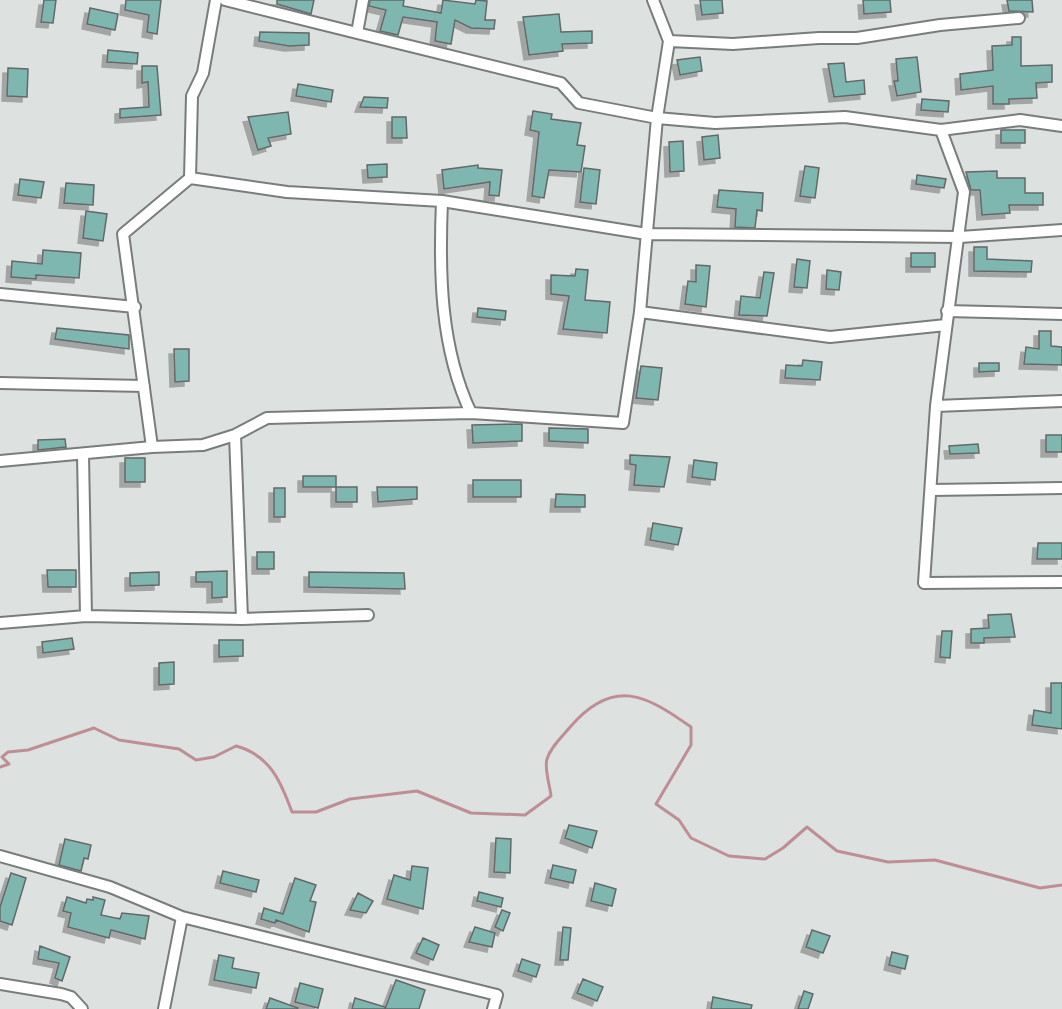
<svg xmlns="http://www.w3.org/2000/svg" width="1062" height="1009" font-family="Raleway,sans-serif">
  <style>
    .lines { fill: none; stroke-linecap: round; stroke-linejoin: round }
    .stream { stroke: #bf8e94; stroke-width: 3 }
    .building { fill: #7eb7b0; stroke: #656868; stroke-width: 1.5; filter: url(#shadow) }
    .street-casing { stroke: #797c7c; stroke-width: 14 }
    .street { stroke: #fff; stroke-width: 10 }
  </style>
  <defs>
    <filter id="shadow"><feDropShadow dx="-5" dy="5" stdDeviation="0" flood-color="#0004"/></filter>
  </defs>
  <rect width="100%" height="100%" fill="#dde1e0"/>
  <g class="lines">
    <path class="stream" d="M0,767L9,764L2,757L8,752L28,750L94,728L119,740L179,749L196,760L214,757L236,746C270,755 281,782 292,812H316L350,799L417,791L471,813L525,815L551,796C550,786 544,768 547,759C551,746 563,736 571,726C614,677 646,695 691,727V745L656,804L679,820L691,838L729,856L765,859L783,848L807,827L837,851L888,862L935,860L1040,888L1062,885"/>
  </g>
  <path class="building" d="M44,0H56L53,23L41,22Z
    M126,0H161L157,34L147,32L149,15L125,10Z
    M277,0H314L311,14L277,4Z
    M370,0H404L403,6L441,13L443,0L475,4L476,0L487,1L485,20H495L494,29L471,28L455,20L451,44L435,41L437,22L403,17L398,35L380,31L386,10L369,6Z
    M700,0H722L723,13L702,15Z
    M863,0H890L891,12L864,14Z
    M1007,0H1032L1033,12L1009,11Z
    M90,8L118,14L115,30L87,24Z
    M559,14L561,32L592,31V43L562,44L563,51L529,55L523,17Z
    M260,32L309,33V45L289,46L259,41Z
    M1012,37H1021V66L1052,65V82L1036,83L1037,98L1009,99V104H993V86L961,90L960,74L993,70L992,46L1012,45Z
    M108,50L138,53L137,64L107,62Z
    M700,57L702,71L680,75L677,60Z
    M917,57L921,92L897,96L894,81H898L896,59Z
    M844,63L846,82L864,80L865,94L834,97L828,64Z
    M142,66H157L161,115L120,118V109L149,107L148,82L142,83Z
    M8,68L28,69L27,97L7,96Z
    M298,84L333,90L331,102L296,96Z
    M364,97L388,98L387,108L360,107Z
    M922,99L949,101L948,112L921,110Z
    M533,111L552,114L551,119L581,123L577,145L585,146L581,172L549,170L544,198L532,196L539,132L530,130Z
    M288,112L291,134L268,138L271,146L258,150L248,117Z
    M392,117H406L407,138H392Z
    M1001,130H1025V143H1001Z
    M718,135L720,158L704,160L702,137Z
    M683,141L684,171L670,172L669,142Z
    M387,164V177L368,178L367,165Z
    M478,165V168L502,170L499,196L489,195L490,182L444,189L442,170Z
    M805,166L819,168L815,198L800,196Z
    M584,168L600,170L596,204L580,202Z
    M997,171V178H1025V193H1043V205H1009L1010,213L982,215L980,190H971L966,172Z
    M917,175L946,179L944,188L916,184Z
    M20,179L44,182L41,198L18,195Z
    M66,183L94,185L93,205L64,203Z
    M719,190L763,193L762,211L757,210L755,228L735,227L736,209L717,207Z
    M86,211L107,214L103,241L83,238Z
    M974,247H987V259L1032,261L1031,272L974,271Z
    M43,250L81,253L79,278L36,275V279L11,277L12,261L42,264Z
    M911,253H935V267H911Z
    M797,259L810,261L807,288L794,287Z
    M696,265L710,266L706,307L685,304L688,281L696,282Z
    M576,269L588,270L585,300L610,302L607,333L563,329L569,296L551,294V275L575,276Z
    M827,270L841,272L839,290L826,289Z
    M764,272L774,273L767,316L739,315L741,296L760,298Z
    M478,308L506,311L505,320L477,317Z
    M57,328L129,335V349L55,339Z
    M1039,331H1051V346L1062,347V365L1024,364L1026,347L1039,349Z
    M174,349H189V381L175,382Z
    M803,360L822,362L820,380L785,378L786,365L802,366Z
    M979,363H999V371L979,372Z
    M641,366L662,368L658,400L636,398Z
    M522,424V441L473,443L472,425Z
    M549,428L588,429V443L549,441Z
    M1046,435H1062V452H1046Z
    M65,439L66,447L38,450V440Z
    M978,444L979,453L950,454L949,446Z
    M630,455L670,457L664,487L634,485L636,465L630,464Z
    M125,458H145V482H125Z
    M694,460L717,463L715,480L692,477Z
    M303,476H336V487H303Z
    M473,480H521V497H473Z
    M336,487H357V502H336Z
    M377,487H417V499L378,502Z
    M274,488H285V517H274Z
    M556,494L585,495V507H555Z
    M653,523L682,528L678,545L650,540Z
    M1038,543H1062V559H1037Z
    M257,552H274V569H257Z
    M47,570H76V587H48Z
    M227,571V597L212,598V582H196V572Z
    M159,572V585L130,586V573Z
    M309,572L404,573L405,589L309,587Z
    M1011,614L1015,637L984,638V643H971V629L989,628L988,615Z
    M942,631H952L950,658L940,657Z
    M72,638L74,649L43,653L42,642Z
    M219,640H243V656L219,657Z
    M174,662V684L159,685V663Z
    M1051,683H1062V729L1032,725L1034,710L1051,713Z
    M569,825L597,831L592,848L565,838Z
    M496,838L511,839L510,873L494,872Z
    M65,839L91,845L88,859L84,858L81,871L59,865Z
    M553,865L576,870L573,883L550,878Z
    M412,866L428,868L423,909L387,899L394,875L410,880Z
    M223,871L259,880L256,892L220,883Z
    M11,873L26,878L12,925L0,921V907Z
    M295,878L316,885L310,901L316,902L309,932L276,920L275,923L261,919L264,908L283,914Z
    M595,883L616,889L612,906L591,901Z
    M479,892L503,898L501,907L477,901Z
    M358,893L373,901L366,913L350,910Z
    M67,897L86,903L87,899L93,900V897L105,900L101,915L120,919L122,913L149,916L145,939L111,930L109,938L68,927L71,913L63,911Z
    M502,910L510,913L503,931L495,927Z
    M475,927L495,933L492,947L469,942Z
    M563,927L571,928L568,960H560Z
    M812,930L830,936L823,953L806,947Z
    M423,938L439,945L433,960L416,953Z
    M40,946L70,957L62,981L55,978L59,963L38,959Z
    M892,952L908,956L905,969L889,965Z
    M219,955L234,958L232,968L259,973L256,988L214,980Z
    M522,959L540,965L536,977L518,971Z
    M583,979L603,987L597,1001L577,993Z
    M396,980L425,990L419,1009H385Z
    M300,983L323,989L318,1008L295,1002Z
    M804,991L813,994L808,1009H798Z
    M713,997L752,1005L751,1009H711Z
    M270,998L298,1008L297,1009H266Z
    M355,998L385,1007V1009H352Z"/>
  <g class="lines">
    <g class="street-casing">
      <path id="street" d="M225,0L357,33
        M363,0L357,33L561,83L579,103L657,118L715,123L845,117L941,130L1020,120L1062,126
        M669,41L733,44L819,38H857L940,25L1019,18
        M941,130L964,192L936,406L924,583L1062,582
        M190,178L287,192L442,201L647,234L960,237L1062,230
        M442,201C439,272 440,348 471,413
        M0,294L135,307
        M947,311L1062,314
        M640,312L830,337L946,325
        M0,383L144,386
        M936,406L1062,401
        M235,435L242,619
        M152,447L203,445L235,435L267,418L471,413L623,423L640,312L657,118L669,41L653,0
        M83,455L86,616
        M0,461L152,447L123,234L190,178L192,96L203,73L216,0
        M931,490L1062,488
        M0,623L86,616L242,619L368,615
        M0,856L110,887L182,917L164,1009
        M182,917L497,995L493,1009
        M0,984L61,994L71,997L82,1009"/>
    </g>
    <use href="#street" class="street"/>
  </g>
</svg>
